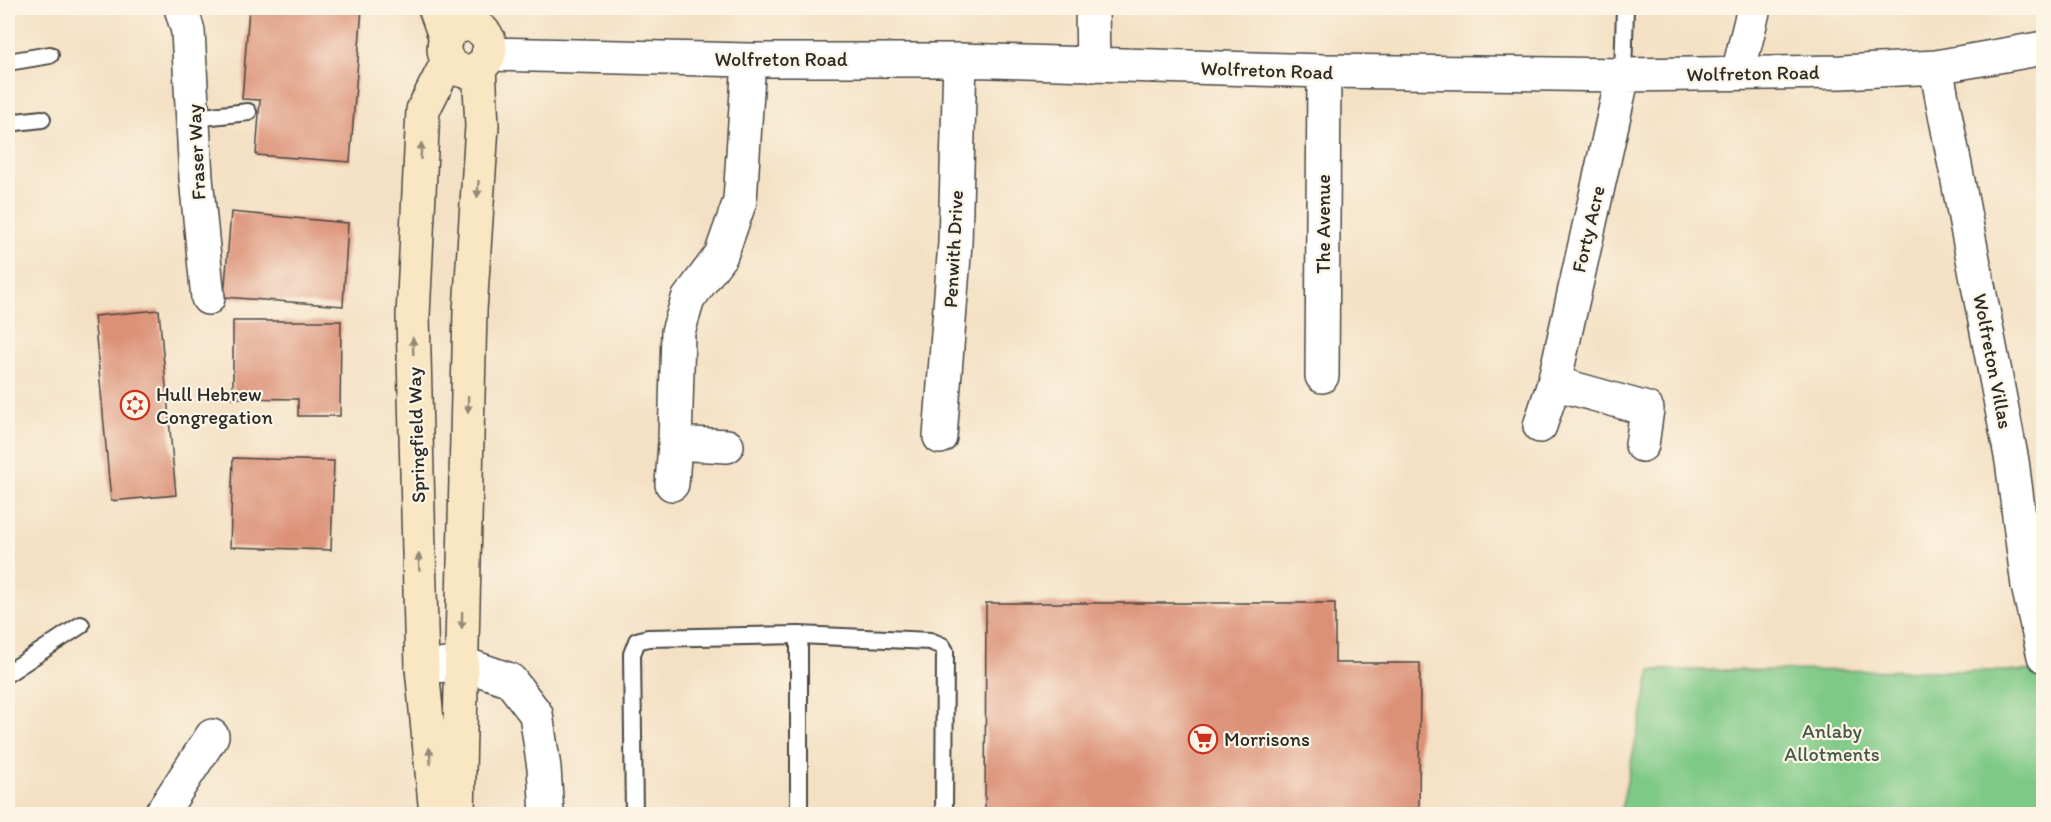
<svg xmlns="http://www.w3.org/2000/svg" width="2051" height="822" font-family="Itim,sans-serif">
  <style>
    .green { fill: #7fc987; stroke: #557a59; stroke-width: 1.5 }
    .building { fill: #dc9177 }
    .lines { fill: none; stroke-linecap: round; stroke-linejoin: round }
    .lane-casing { stroke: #494642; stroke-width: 20 }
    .street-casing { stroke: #494642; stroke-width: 36 }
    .secondary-casing { stroke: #494642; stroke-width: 36 }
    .lane { stroke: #fff; stroke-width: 16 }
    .street { stroke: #fff; stroke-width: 33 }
    .secondary { stroke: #f9e7c3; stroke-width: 33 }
    .oneway { fill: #928977 }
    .labels { text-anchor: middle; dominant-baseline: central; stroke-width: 4.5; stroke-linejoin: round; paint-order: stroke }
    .street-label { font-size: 20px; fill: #2b2b2b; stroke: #fcf5e5 }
    .poi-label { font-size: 20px; fill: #2b2b2b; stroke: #fcf5e5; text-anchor: start }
    .park-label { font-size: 20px; fill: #445a47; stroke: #fcf5e5 }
  </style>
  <rect width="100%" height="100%" fill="#fcf5e5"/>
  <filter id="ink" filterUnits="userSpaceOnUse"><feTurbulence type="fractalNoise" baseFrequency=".0167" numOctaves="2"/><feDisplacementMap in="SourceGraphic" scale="12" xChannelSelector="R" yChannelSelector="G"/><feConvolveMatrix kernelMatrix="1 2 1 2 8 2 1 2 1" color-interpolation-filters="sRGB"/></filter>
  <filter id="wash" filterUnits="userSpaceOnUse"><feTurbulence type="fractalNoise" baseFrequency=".008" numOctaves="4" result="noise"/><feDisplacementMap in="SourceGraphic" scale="24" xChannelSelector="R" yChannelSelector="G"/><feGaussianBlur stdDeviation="1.35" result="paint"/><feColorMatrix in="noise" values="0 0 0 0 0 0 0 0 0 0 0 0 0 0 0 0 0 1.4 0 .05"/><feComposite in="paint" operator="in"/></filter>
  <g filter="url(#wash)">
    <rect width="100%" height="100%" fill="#f4e1c5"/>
    <path class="green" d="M1651,670L2043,671V814H1620Z"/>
    <g id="blocks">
      <path class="building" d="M249,8H362L350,162L256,155L260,100L242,99Z
        M231,212L348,223L343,306L224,297Z
        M159,310L176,495L111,501L94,316Z
        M233,321H341L340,416H298V399L233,398Z
        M233,458L334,461L331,550L230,547Z
        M986,603H1335V663H1420L1419,814H985Z"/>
    </g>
  </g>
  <g filter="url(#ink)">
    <use href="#blocks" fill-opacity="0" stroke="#494642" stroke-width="1.5"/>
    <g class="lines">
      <g class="lane-casing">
        <path id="lane" d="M8,62L50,55
          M1623,75L1625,8
          M194,118L248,112
          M8,123L42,119
          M8,673L81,625
          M634,814L632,654L637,641L648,638L799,635L930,641L942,646L945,651L944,814
          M799,814V635"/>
      </g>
      <g class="street-casing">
        <path id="street" d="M181,8L188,31L196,178L208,298
          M1092,8L1093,65
          M488,54L749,60H960L1324,71L1623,75L1842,72L1936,67L2044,48
          M1936,67L2012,461L2028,586L2044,656
          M1738,73L1754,8
          M1322,376L1324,71
          M1554,383L1647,409L1642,445
          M1540,426L1554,383L1623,75
          M940,437L955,243L960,60
          M675,443L727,446
          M672,484L675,443L678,332L688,299L721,255L740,201L749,60
          M422,668L461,663L510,680L536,714L544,768L547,814
          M161,814L212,736"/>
      </g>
      <g class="secondary-casing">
        <path id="secondary" d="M435,8L446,39
          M444 48a23 23 0 1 1 46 0a23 23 0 1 1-46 0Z
          M436,814L422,668L413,316L423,110L448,61
          M458,814L470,311L482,126L479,67"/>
      </g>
      <use href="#lane" class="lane"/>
      <use href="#street" class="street"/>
      <use href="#secondary" class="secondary"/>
    </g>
    <defs><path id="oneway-solid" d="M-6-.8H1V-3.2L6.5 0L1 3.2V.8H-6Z" transform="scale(1.5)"/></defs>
    <g class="oneway">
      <use href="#oneway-solid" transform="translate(421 151) rotate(-87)"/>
      <use href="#oneway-solid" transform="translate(478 189) rotate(94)"/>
      <use href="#oneway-solid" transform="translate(413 346) rotate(-92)"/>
      <use href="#oneway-solid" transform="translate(468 404) rotate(91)"/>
      <use href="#oneway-solid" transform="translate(419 562) rotate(-92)"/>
      <use href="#oneway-solid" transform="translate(462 620) rotate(91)"/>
      <use href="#oneway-solid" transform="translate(430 756) rotate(-95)"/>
    </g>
  </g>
  <defs>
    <g id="synagogue-ring" transform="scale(1.5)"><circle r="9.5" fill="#fcf5e5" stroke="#c8321e" stroke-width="1.5"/><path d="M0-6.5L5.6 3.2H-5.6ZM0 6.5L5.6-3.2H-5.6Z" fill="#c8321e"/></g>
    <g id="supermarket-ring" transform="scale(1.5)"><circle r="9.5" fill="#fcf5e5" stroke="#c8321e" stroke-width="1.5"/><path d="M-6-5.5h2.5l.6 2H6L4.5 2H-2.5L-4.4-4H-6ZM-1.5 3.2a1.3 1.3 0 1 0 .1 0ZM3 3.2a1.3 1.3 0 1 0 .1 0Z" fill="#c8321e"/></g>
  </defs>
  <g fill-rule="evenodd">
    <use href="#synagogue-ring" x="135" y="405"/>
    <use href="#supermarket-ring" x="1203" y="739"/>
  </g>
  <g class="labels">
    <g class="street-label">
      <text x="781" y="59">Wolfreton Road</text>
      <text transform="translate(1267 70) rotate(2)">Wolfreton Road</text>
      <text transform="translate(1753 73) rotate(-1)">Wolfreton Road</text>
      <text transform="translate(196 152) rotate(-93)">Fraser Way</text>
      <text transform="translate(1323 224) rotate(-90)">The Avenue</text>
      <text transform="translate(1588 229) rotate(-77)">Forty Acre</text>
      <text transform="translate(953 249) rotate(-87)">Penwith Drive</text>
      <text transform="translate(1993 361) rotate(79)">Wolfreton Villas</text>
      <text transform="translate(416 435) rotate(-92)">Springfield Way</text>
    </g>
    <g class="poi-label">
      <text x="156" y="394">Hull Hebrew<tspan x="156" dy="23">Congregation</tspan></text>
      <text x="1224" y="739">Morrisons</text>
    </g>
    <g class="park-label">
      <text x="1832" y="731">Anlaby<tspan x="1832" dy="23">Allotments</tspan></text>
    </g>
  </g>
  <rect width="2051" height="822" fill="none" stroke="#fcf5e5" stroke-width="30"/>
</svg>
